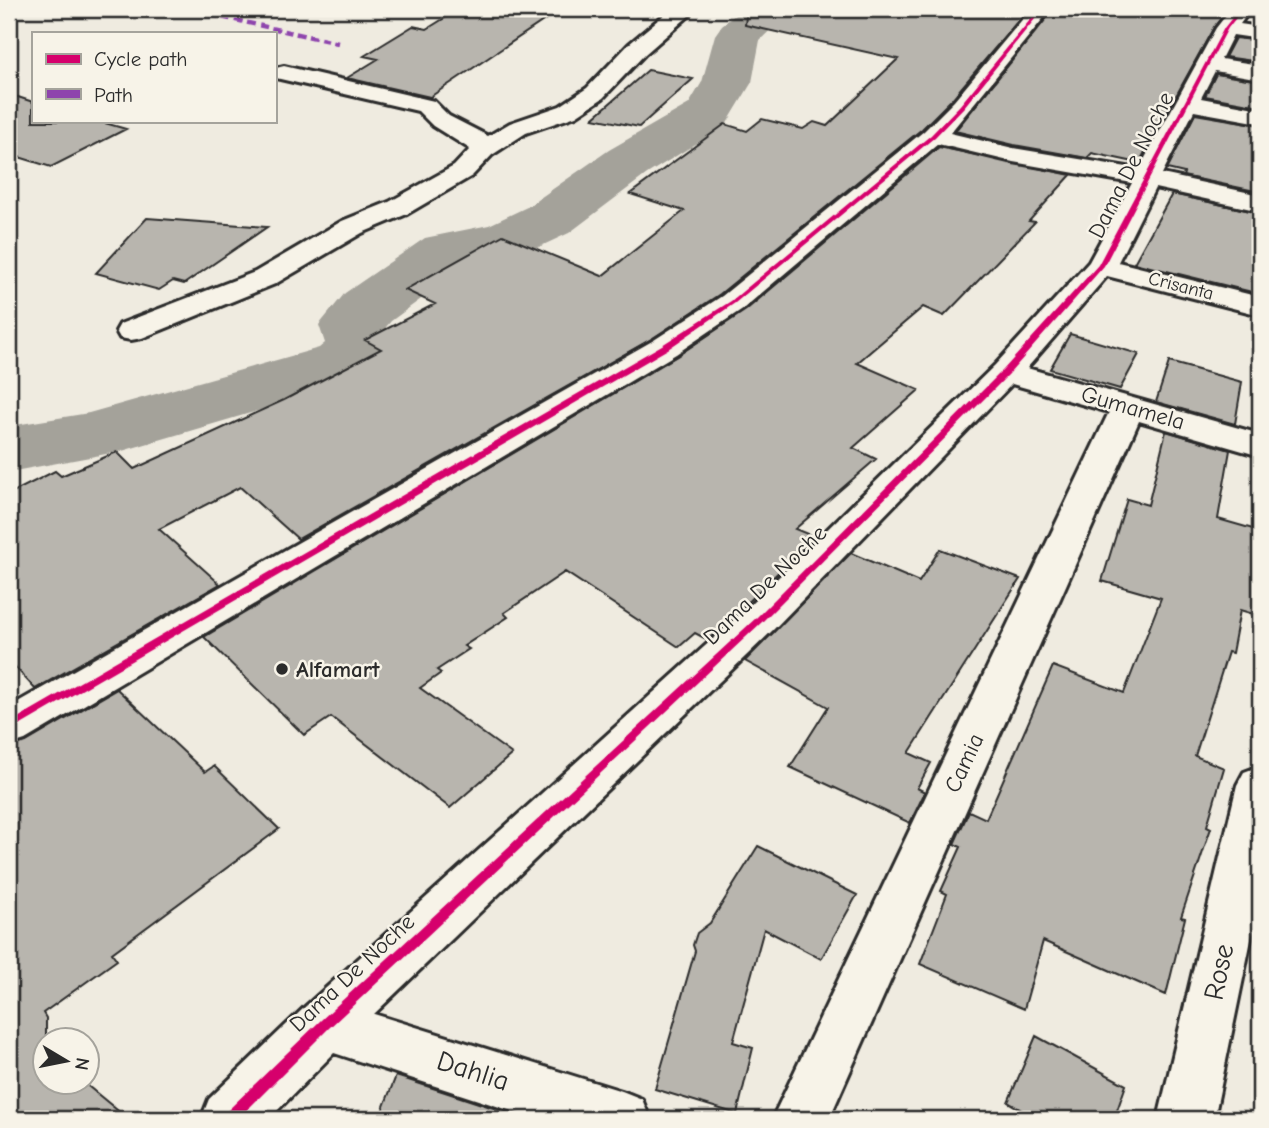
<svg xmlns="http://www.w3.org/2000/svg" width="1269" height="1128" font-family="'Comic Neue',sans-serif">
  <style>
    .lines { fill: none; stroke-linecap: round; stroke-linejoin: round }
    .river { fill: #a4a29a; fill-rule: evenodd }
    .building { fill: #b8b5ae; stroke: #2b2b2b; stroke-width: 2 }
    .minor-casing { stroke: #2b2b2b; stroke-width: 6 }
    .minor { fill: #f7f3e8; fill-rule: evenodd }
    .quiet { stroke: #8e44ad; stroke-width: 4.5; stroke-dasharray: 8 4.5; stroke-linecap: butt }
    .cycleway-casing { stroke: #f7f3e8; stroke-width: 4 }
    .cycleway { fill: #d6006c; fill-rule: evenodd }
    .poi-dot { fill: #2b2b2b; stroke: #f7f3e8; stroke-width: 2.5 }
    .labels { text-anchor: middle; dominant-baseline: central; stroke-width: 5; stroke-linejoin: round; paint-order: stroke }
    .far-street-label { font-size: 19px; fill: #2b2b2b; stroke: #f7f3e8 }
    .street-label { font-size: 23px; fill: #2b2b2b; stroke: #f7f3e8 }
    .poi-label { font-size: 23px; font-weight: bold; fill: #2b2b2b; stroke: #f7f3e8; text-anchor: start }
    .near-street-label { font-size: 28px; fill: #2b2b2b; stroke: #f7f3e8 }
  </style>
  <rect width="100%" height="100%" fill="#efebe0"/>
  <filter id="ink" filterUnits="userSpaceOnUse"><feTurbulence type="fractalNoise" baseFrequency=".0143" numOctaves="2"/><feDisplacementMap in="SourceGraphic" scale="14" xChannelSelector="R" yChannelSelector="G"/><feConvolveMatrix kernelMatrix="1 2 1 2 8 2 1 2 1" color-interpolation-filters="sRGB"/></filter>
  <g filter="url(#ink)">
    <g class="lines">
      <path class="river" d="M743,9H792L760,40L752,82L726,125L647,174L569,233L526,253L466,266L391,321L386,327L394,346L369,378L122,451L9,472V426L89,413L319,348L325,343L319,325L345,293L425,238L489,225L527,207L609,150L689,104L702,82L715,35L722,25Z"/>
    </g>
    <path class="building" d="M459,9H561L430,97L347,78L378,59L364,56L413,26L427,29Z
      M747,9H1028L952,99L922,129L720,294L653,338L298,539L240,487L159,529L220,584L35,689L9,660V494L55,471L61,476L117,452L134,469L284,400L381,349L365,340L435,304L405,290L503,235L602,276L684,211L630,194L725,124L747,131L762,119L803,129L814,122L827,126L898,59L745,25Z
      M1054,9H1228L1214,27L1139,163L1092,153L1087,158L1014,145L955,131Z
      M1235,38L1260,41V62L1225,57Z
      M648,70L693,79L639,127L593,118Z
      M1216,74L1260,81V106L1205,96Z
      M9,94L33,102V121H98L126,129L51,167L9,154Z
      M1195,114L1260,125V192L1183,176L1184,173L1167,169Z
      M939,147L1071,175L1029,221L1035,222L944,316L923,307L857,363L919,390L853,448L876,459L795,529L815,537L708,640L695,633L679,647L565,572L504,613L508,617L464,646L469,649L437,670L441,673L420,688L512,754L450,808L331,717L304,735L204,637L677,356L746,310Z
      M1172,194L1260,213V294L1134,263Z
      M147,218L267,227L184,284L173,281L159,290L96,273Z
      M1070,334L1139,354L1120,389L1050,369Z
      M1169,362L1242,382L1235,424L1156,402Z
      M1166,431L1230,450L1218,519L1260,531V616L1240,610L1232,653L1228,652L1195,756L1224,768L1207,826L1211,828L1181,917L1185,918L1166,995L1043,941L1024,1009L920,964L947,894L941,891L961,847L954,844L969,811L986,819L1053,666L1124,693L1161,598L1102,581L1127,499L1148,505Z
      M940,549L1020,579L909,753L931,763L917,788L925,792L910,823L790,767L828,707L745,661L851,553L919,582Z
      M117,689L205,772L214,766L279,829L112,953L117,960L43,1013L46,1018V1082H83L128,1119H9V747L26,742Z
      M758,846L857,895L821,959L764,929L733,1042L753,1048L737,1114L655,1089L695,951L693,945L697,933L710,923Z
      M1036,1036L1126,1085L1114,1119H1037L1008,1102Z
      M396,1076L524,1118V1119H379Z"/>
    <g class="lines">
      <g class="minor-casing">
        <path id="minor" d="M671,9H691V14L645,54L603,98L576,116L526,133L492,155L472,176L407,214L362,233L275,284L142,338L131,340L120,338L116,331L120,324L255,272L342,221L389,202L454,166L470,149L433,126L418,111L276,78V68L284,66L434,101L449,116L488,136L510,123L560,106L587,88L629,44Z
          M1031,9H1051L950,133L1013,148L1139,169L1216,28L1231,9H1251L1240,24L1260,27V39L1233,35L1221,59L1260,65V79L1215,71L1201,98L1260,109V123L1194,111L1162,174L1260,195V211L1155,188L1118,262L1260,297V315L1107,276L1027,368L1260,434V456L1139,421L829,1119H772L1109,412L1012,384L773,630L374,1014L622,1091L642,1099L650,1119H536L334,1053L269,1119H201L209,1099L306,1006L745,610L995,365L1089,262L1132,183L1013,162L938,144L744,308L676,354L25,740L9,745V707L654,340L722,296L924,131L954,101Z
          M1260,766V896L1214,1119H1158L1237,785L1244,772Z"/>
      </g>
      <use href="#minor" class="minor"/>
      <path class="quiet" d="M186,9L338,43"/>
      <g class="cycleway-casing">
        <path id="cycleway" d="M1039,9H1043L964,107L935,137L735,303L668,349L9,732V723L662,345L731,301L931,135L960,105Z
          M1239,9H1243L1228,28L1104,266L1009,374L762,622L329,1028L238,1119H223L224,1114L321,1020L756,618L1003,370L1098,265L1224,28Z"/>
      </g>
      <use href="#cycleway" class="cycleway"/>
    </g>
  </g>
  <circle class="poi-dot" cx="282" cy="669" r="7"/>
  <g class="labels">
    <g class="far-street-label">
      <text transform="translate(1181 286) rotate(14)">Crisanta</text>
    </g>
    <g class="street-label">
      <text transform="translate(1131 165) rotate(-63)">Dama De Noche</text>
      <text transform="translate(1133 408) rotate(16)">Gumamela</text>
      <text transform="translate(765 585) rotate(-44)">Dama De Noche</text>
      <text transform="translate(964 763) rotate(-65)">Camia</text>
      <text transform="translate(352 973) rotate(-43)">Dama De Noche</text>
    </g>
    <g class="poi-label">
      <text x="296" y="669">Alfamart</text>
    </g>
    <g class="near-street-label">
      <text transform="translate(1219 972) rotate(-78)">Rose</text>
      <text transform="translate(473 1071) rotate(18)">Dahlia</text>
    </g>
  </g>
  <rect width="1269" height="1128" fill="none" stroke="#f7f3e8" stroke-width="35"/>
  <rect x="18" y="18" width="1234" height="1093" fill="none" stroke="#2b2b2b" stroke-width="2.5" filter="url(#ink)"/>
  <rect x="32" y="32" width="245" height="91" fill="#f7f3e8" stroke="#a5a39c" stroke-width="2"/>
  <rect x="46" y="54" width="35" height="10" fill="#d6006c" stroke="#a5a39c" stroke-width="2"/>
  <text x="94" y="66" font-size="21" fill="#2b2b2b">Cycle path</text>
  <rect x="46" y="89" width="35" height="10" fill="#8e44ad" stroke="#a5a39c" stroke-width="2"/>
  <text x="94" y="102" font-size="21" fill="#2b2b2b">Path</text>
  <g transform="translate(66 1061) rotate(100)"><circle r="33" fill="#f7f3e8" stroke="#a5a39c" stroke-width="2"/>
  <path d="M0-5L12 26L0 18L-12 26Z" fill="#2b2b2b"/>
  <text y="-10" font-size="19" font-weight="bold" text-anchor="middle" fill="#2b2b2b">N</text>
  </g>
</svg>
